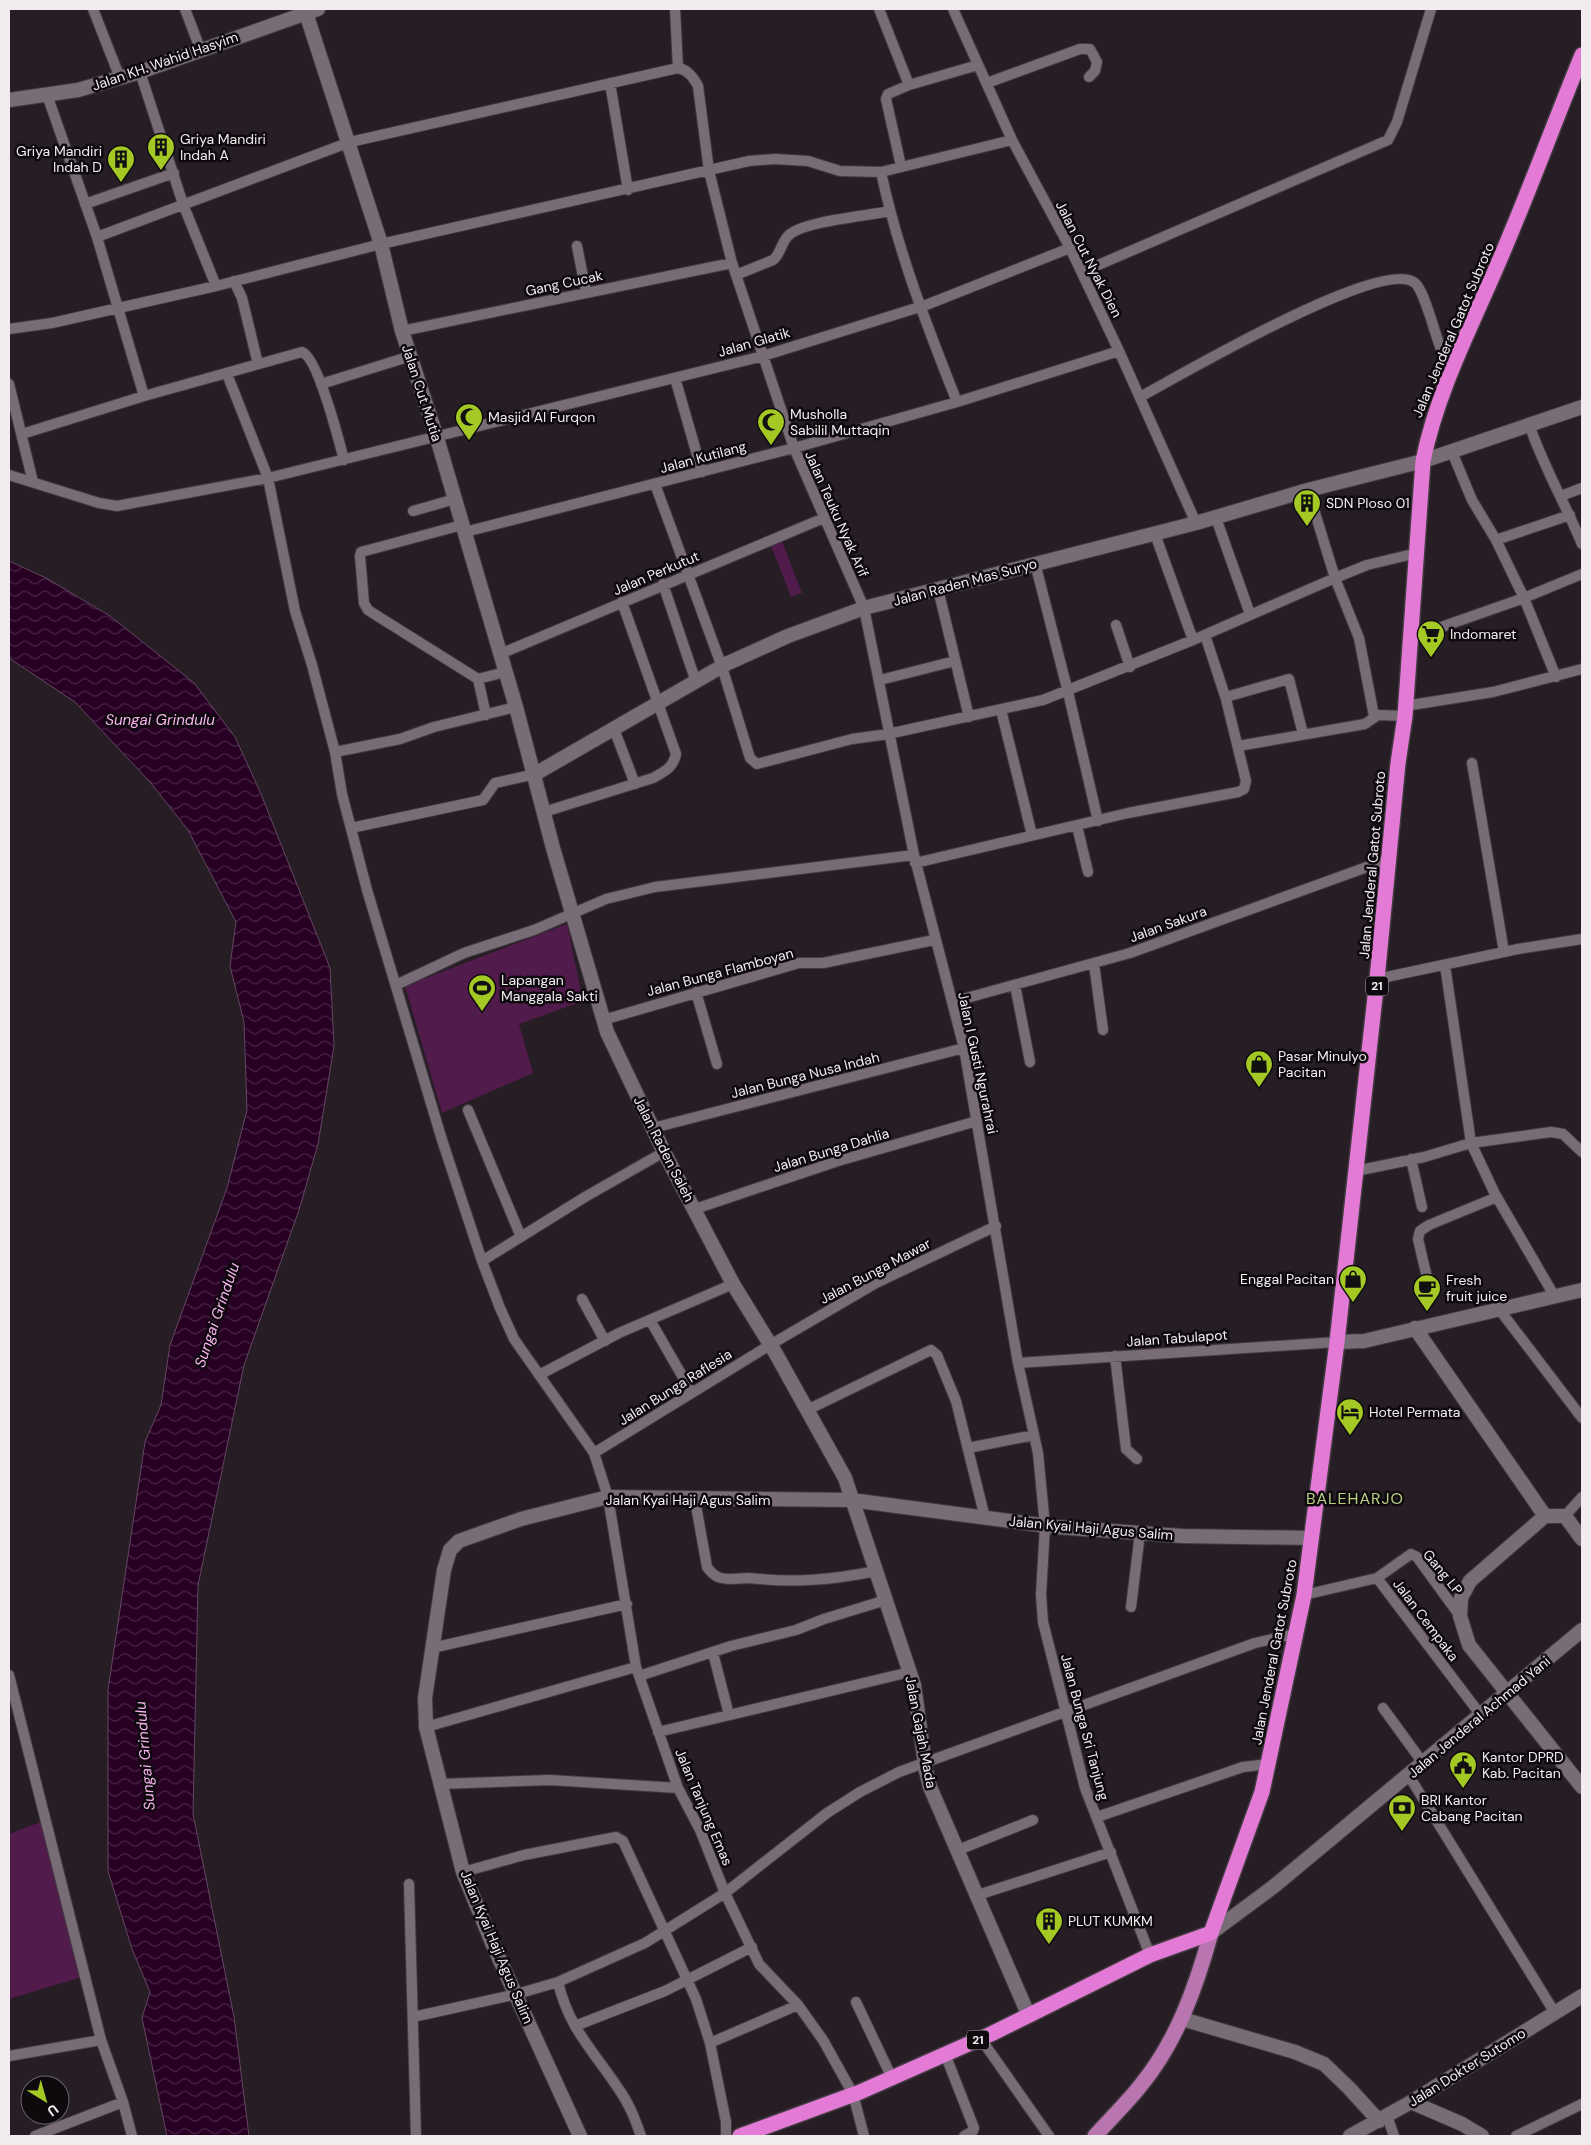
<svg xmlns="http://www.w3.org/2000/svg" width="1591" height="2145" font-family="'DM Sans',sans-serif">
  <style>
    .garden { fill: #511b4b }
    .water { fill: url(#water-waves); stroke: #644762 }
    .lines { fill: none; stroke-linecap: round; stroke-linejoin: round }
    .street-casing { stroke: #423a40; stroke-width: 12 }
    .secondary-casing { stroke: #423a40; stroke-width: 16 }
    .primary-casing { stroke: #423a40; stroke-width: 18 }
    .highway-casing { stroke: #423a40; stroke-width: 18 }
    .street { stroke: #786d76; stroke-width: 10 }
    .secondary { stroke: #786d76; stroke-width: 14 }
    .primary { stroke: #b875b0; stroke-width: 15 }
    .highway { stroke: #e37bd6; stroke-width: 15 }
    .labels { text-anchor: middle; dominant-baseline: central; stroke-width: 5; stroke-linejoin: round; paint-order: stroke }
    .shield { fill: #0d090d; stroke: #ada8ad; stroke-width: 1 }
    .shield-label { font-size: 12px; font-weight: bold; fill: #f2ecf1 }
    .street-label { font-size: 14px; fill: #f2ecf1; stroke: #0d090d }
    .poi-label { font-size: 14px; fill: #f2ecf1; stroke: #0d090d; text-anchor: start }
    .water-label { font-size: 15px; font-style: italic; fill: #fab4ef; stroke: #0d090d }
    .quarter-label { font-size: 16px; letter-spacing: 1px; fill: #b9cf85; stroke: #0d090d }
  </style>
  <defs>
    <pattern id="water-waves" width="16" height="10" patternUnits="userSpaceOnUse" patternTransform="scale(1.25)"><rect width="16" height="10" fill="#270024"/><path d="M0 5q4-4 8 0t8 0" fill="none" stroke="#472544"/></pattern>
  </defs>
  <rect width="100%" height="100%" fill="#271e25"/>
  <path class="garden" d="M781,539L802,593L791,597L770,543Z
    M567,924L583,1001L519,1024L533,1073L442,1113L405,986Z
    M46,1820L85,1976L9,1999V1834Z"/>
  <path class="water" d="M9,561L46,578L110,616L194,683L235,737L261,794L330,968L334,1046L318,1144L299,1210L244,1365L198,1585L193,1814L234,2017L249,2136H167L142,2018L150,1992L132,1949L108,1871V1690L145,1442L161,1405L170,1345L227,1188L247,1110L244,1022L230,966L236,922L188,830L150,782L75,702L9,658Z"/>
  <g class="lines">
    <g class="street-casing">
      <path id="street" d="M93,9L120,78
        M185,9L201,51
        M675,9L678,68
        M879,9L909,85
        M953,9L1012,140L1070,248L1119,351L1196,523
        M140,72L183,204L216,286
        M610,83L628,190
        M987,83L1080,49H1090L1097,62L1095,71L1089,77
        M47,95L97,237L144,396
        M901,166L886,99L888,94L909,85L978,65
        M881,172C898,252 927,326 957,402
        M85,204L174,173
        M97,237L350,142L678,68C688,70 693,77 698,86L709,171L732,263L794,448L864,608L914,855L964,1048L1018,1363L1038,1453L1045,1526L1041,1595L1043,1622L1085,1788L1150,1955
        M577,246L586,292
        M1082,272L1388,140L1397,122L1431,9
        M736,275L773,260C781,254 781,242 789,235C804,221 867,216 890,211
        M234,281L242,298L258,364
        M9,329L52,323L216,286L381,244L749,161L775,159L808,161L840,171L881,172L1012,140
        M402,331L732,263
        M227,374L268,478L295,611L312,665L335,752L342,794L367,890L442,1140L482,1261L500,1308L514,1339L594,1453L608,1497L636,1667L678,1788L700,1830L725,1893L759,1964L798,2005L823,2040L853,2094L864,2136
        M675,378L702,472
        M9,384L33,482
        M321,384L411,356
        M1140,397C1179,376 1383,256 1415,283C1427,293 1438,352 1451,373
        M1529,424C1543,466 1565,503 1582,544
        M22,434L144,396L302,352C318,358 339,441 344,460
        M1452,452L1472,500L1496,540L1524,598L1556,677
        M9,475L99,503L117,506L268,478L763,356L926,305L1070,248
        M655,484L722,667L750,758L757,764L852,739L888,734L1043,700L1193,640L1335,578L1367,565L1417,553
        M1308,490L1335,578L1359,638L1374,716
        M1561,496L1582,488
        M413,511L455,499
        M1216,518L1250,614
        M462,525L361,552L360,556L364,603L368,610L379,617L478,679L505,672
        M465,532L794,448L957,402L1119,351
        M1155,534L1193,640
        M1496,540L1570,515
        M1035,563L1068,692L1098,821
        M663,584L696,682
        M938,589L969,717
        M1116,625L1130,667
        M1410,638L1524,598L1582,574
        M500,654L824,518
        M478,679L486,715
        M880,680L955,661
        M1226,697L1289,679L1303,734
        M1405,706L1493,692L1582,669
        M1001,710L1032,835
        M614,729L635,784
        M1238,746L1365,724L1378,715L1405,716
        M335,752L400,739L434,727L516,707
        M1472,763L1504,952
        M544,812L653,778C665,771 673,768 676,754L622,602
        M1077,826L1088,872
        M351,828L483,800L495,783L535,774
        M915,863L1128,813L1238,792L1244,789L1246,781L1226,699L1205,635
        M1094,964L1103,1030
        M1445,965L1471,1143L1495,1194L1555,1297
        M1377,979L1518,949L1582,939
        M396,985L464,953L534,930L606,899L655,887L914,855
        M1015,985L1030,1062
        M696,992L717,1064
        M952,1002L1130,953L1389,859
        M603,1020L799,963H823L934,940
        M468,1110L521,1237
        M653,1128L964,1048
        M1411,1159L1422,1207
        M1356,1171L1424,1157L1471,1143L1551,1132L1563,1134L1582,1152
        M695,1209L838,1161L977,1121
        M482,1261L585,1197L664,1152
        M1428,1282L1418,1239L1420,1231L1429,1225L1497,1197
        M582,1299L605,1341
        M1499,1309L1582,1418
        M650,1320L692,1393
        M1115,1356L1126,1449L1137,1459
        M1018,1363L1337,1342
        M539,1375L619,1333L733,1284
        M807,1410L931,1350L937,1355L956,1401L985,1518
        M968,1448L1034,1435
        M594,1453L770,1345L876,1283L996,1226
        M695,1500L707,1567C710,1571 713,1575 718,1577C727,1581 740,1578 749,1578C797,1583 830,1580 877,1571
        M1565,1516L1582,1497
        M1377,1578L1411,1554L1417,1557L1460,1616
        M1304,1595L1377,1578L1480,1714
        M1131,1607L1140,1533
        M432,1648L627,1604
        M713,1653L729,1715
        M9,1675L101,2040L123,2102L132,2136
        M639,1676L731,1646L796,1630L824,1619L886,1600
        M1383,1708L1423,1763
        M426,1727L636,1667
        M658,1732L910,1672
        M1409,1776L1555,2013
        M440,1784L550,1780L678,1788
        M1097,1817L1243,1767L1269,1764
        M958,1850L1033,1820
        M463,1872L524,1855L616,1837L623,1841L696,1999L710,2043L726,2122V2136
        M409,1884L416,2136
        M978,1895L1111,1852
        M558,1982C569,2029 593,2050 618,2088C629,2103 635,2119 641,2136
        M856,2002L892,2078
        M413,2017L517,1994L558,1982L645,1943L725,1893L827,1813L860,1792L899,1772L1255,1643L1298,1633
        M575,2026L665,1991L752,1947
        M981,2039L1049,2136
        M710,2043L798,2005
        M945,2054L974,2128L973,2131L964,2136
        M9,2056L101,2040
        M1387,2116L1394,2136
        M35,2136L123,2102
        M1516,2136L1582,2104"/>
    </g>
    <g class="secondary-casing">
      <path id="secondary" d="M306,13L381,244L402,331L437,438L516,707L553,848L607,1032L664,1152L733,1284L776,1354L845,1478L914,1685L926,1771L930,1787L1028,2014
        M9,100L78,90L140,72L318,9
        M535,774L726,664L788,636L864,608L1196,523L1308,490L1423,461L1582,407
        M1415,1328L1545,1516
        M1337,1342L1364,1341L1582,1290
        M1582,1539L1565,1516H1545L1470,1581L1461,1598L1460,1616L1469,1645L1582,1787
        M1211,1933L1273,1887L1582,1630
        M1182,2019L1295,2052L1324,2064L1349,2088L1379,2121
        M1411,2102L1462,2124L1482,2136
        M580,2136L493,1945L463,1872L426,1727L425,1698L444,1570L450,1550L459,1541L521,1519L608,1497L851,1500L1056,1527L1182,1536L1312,1538
        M1350,2136L1411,2102L1582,1996"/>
    </g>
    <g class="primary-casing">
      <path id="primary" d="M1095,2136C1110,2119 1127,2103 1141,2085C1177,2041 1196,1987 1211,1933"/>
    </g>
    <g class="highway-casing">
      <path id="highway" d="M740,2136L860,2092L991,2034L1150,1955L1211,1933L1262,1792L1304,1595L1337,1342L1377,979L1398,763L1405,716L1423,461C1437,391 1472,325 1500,259C1529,192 1554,123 1582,55"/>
    </g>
    <use href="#street" class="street"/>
    <use href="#secondary" class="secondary"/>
    <use href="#primary" class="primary"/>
    <use href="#highway" class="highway"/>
  </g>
  <defs>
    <g id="building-pin" transform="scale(1.4375)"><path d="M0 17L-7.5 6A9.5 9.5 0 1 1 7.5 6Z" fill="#a4c824" stroke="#0d090d"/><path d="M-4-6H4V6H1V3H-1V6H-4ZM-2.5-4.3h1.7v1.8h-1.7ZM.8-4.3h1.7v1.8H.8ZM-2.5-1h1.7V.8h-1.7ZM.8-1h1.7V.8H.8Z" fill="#111"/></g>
    <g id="mosque-pin" transform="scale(1.4375)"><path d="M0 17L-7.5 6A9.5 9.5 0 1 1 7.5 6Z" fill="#a4c824" stroke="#0d090d"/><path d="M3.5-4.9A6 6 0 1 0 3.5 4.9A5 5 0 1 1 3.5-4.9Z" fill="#111"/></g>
    <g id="supermarket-pin" transform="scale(1.4375)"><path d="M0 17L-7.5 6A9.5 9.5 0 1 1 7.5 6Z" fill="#a4c824" stroke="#0d090d"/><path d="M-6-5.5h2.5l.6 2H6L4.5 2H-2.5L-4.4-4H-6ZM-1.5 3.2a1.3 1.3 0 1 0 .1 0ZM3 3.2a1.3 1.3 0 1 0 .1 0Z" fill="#111"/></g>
    <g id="stadium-pin" transform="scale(1.4375)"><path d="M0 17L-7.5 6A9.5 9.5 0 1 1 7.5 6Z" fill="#a4c824" stroke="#0d090d"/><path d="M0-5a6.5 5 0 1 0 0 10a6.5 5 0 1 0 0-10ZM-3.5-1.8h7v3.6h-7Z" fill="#111"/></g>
    <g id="shop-pin" transform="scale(1.4375)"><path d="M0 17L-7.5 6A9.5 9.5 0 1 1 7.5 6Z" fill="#a4c824" stroke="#0d090d"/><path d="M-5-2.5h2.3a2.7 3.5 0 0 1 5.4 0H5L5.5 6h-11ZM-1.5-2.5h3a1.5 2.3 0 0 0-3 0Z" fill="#111"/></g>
    <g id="cafe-pin" transform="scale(1.4375)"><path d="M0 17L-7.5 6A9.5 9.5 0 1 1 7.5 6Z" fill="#a4c824" stroke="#0d090d"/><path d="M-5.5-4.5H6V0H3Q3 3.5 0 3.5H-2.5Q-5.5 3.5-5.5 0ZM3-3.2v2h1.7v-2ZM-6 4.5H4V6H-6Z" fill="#111"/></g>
    <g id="hotel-pin" transform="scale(1.4375)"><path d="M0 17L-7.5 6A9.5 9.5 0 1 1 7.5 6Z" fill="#a4c824" stroke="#0d090d"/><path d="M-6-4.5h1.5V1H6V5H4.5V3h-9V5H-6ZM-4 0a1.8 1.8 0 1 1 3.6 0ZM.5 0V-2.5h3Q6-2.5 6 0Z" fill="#111"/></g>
    <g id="civic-pin" transform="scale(1.4375)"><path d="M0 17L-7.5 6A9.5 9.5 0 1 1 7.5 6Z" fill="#a4c824" stroke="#0d090d"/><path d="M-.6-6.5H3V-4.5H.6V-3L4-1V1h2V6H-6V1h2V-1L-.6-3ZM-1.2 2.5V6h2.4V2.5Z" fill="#111"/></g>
    <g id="bank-pin" transform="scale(1.4375)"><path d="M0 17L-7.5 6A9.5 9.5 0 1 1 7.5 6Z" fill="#a4c824" stroke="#0d090d"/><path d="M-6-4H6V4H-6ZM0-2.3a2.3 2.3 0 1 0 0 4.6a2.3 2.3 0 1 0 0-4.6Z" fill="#111"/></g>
  </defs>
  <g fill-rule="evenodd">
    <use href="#building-pin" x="161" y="147"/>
    <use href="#building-pin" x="121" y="159"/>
    <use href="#mosque-pin" x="469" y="417"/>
    <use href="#mosque-pin" x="771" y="422"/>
    <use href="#building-pin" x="1307" y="503"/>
    <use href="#supermarket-pin" x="1431" y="634"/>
    <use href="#stadium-pin" x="482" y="988"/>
    <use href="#shop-pin" x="1259" y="1064"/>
    <use href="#shop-pin" x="1353" y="1279"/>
    <use href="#cafe-pin" x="1427" y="1288"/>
    <use href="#hotel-pin" x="1350" y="1412"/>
    <use href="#civic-pin" x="1463" y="1765"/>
    <use href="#bank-pin" x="1402" y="1808"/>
    <use href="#building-pin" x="1049" y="1921"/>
  </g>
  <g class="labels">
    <g class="shield">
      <rect x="1366" y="976.5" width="22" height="19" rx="4"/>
      <rect x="967" y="2030.5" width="22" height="19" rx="4"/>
    </g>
    <g class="shield-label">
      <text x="1377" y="986">21</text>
      <text x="978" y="2040">21</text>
    </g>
    <g class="street-label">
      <text transform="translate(165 61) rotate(-19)">Jalan KH. Wahid Hasyim</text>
      <text transform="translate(1089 259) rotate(63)">Jalan Cut Nyak Dien</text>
      <text transform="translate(564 283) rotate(-12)">Gang Cucak</text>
      <text transform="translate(1453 330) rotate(-67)">Jalan Jenderal Gatot Subroto</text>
      <text transform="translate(754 342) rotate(-16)">Jalan Glatik</text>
      <text transform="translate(422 393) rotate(72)">Jalan Cut Mutia</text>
      <text transform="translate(703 457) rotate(-15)">Jalan Kutilang</text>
      <text transform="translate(837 514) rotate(66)">Jalan Teuku Nyak Arif</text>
      <text transform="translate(656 573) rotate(-23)">Jalan Perkutut</text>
      <text transform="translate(965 582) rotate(-15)">Jalan Raden Mas Suryo</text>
      <text transform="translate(1372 865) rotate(-85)">Jalan Jenderal Gatot Subroto</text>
      <text transform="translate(1168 924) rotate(-20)">Jalan Sakura</text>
      <text transform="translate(720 972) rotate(-15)">Jalan Bunga Flamboyan</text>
      <text transform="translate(978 1063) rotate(78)">Jalan I Gusti Ngurahrai</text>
      <text transform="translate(805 1075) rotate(-14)">Jalan Bunga Nusa Indah</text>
      <text transform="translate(664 1149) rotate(63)">Jalan Raden Saleh</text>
      <text transform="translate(831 1150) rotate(-17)">Jalan Bunga Dahlia</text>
      <text transform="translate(875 1271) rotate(-28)">Jalan Bunga Mawar</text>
      <text transform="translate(1177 1338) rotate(-4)">Jalan Tabulapot</text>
      <text transform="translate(675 1387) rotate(-32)">Jalan Bunga Raflesia</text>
      <text x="688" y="1500">Jalan Kyai Haji Agus Salim</text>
      <text transform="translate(1091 1528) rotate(5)">Jalan Kyai Haji Agus Salim</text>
      <text transform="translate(1443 1572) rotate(51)">Gang LP</text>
      <text transform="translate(1426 1620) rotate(53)">Jalan Cempaka</text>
      <text transform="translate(1274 1652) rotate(-79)">Jalan Jenderal Gatot Subroto</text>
      <text transform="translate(1479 1717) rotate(-40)">Jalan Jenderal Achmad Yani</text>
      <text transform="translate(1085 1727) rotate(75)">Jalan Bunga Sri Tanjung</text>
      <text transform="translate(921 1732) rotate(79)">Jalan Gajah Mada</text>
      <text transform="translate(704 1807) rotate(67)">Jalan Tanjung Emas</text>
      <text transform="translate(497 1947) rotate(67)">Jalan Kyai Haji Agus Salim</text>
      <text transform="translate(1467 2067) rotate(-32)">Jalan Dokter Sutomo</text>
    </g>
    <g class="poi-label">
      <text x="180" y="139">Griya Mandiri<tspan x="180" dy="16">Indah A</tspan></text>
      <text x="102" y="151" text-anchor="end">Griya Mandiri<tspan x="102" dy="16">Indah D</tspan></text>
      <text x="790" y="414">Musholla<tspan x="790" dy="16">Sabilil Muttaqin</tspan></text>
      <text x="488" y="417">Masjid Al Furqon</text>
      <text x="1326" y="503">SDN Ploso 01</text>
      <text x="1450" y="634">Indomaret</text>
      <text x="501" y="980">Lapangan<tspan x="501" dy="16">Manggala Sakti</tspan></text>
      <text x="1278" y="1056">Pasar Minulyo<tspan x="1278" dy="16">Pacitan</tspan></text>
      <text x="1334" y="1279" text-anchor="end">Enggal Pacitan</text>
      <text x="1446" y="1280">Fresh<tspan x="1446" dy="16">fruit juice</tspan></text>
      <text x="1369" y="1412">Hotel Permata</text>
      <text x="1482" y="1757">Kantor DPRD<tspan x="1482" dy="16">Kab. Pacitan</tspan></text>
      <text x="1421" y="1800">BRI Kantor<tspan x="1421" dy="16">Cabang Pacitan</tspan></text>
      <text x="1068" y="1921">PLUT KUMKM</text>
    </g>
    <g class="water-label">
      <text x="160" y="720">Sungai Grindulu</text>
      <text transform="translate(217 1315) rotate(-71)">Sungai Grindulu</text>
      <text transform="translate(145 1756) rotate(-95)">Sungai Grindulu</text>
    </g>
    <g class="quarter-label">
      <text x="1355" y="1498">BALEHARJO</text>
    </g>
  </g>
  <rect width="1591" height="2145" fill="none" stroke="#f2ecf1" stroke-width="20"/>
  <g transform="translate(45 2100) rotate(143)"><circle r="24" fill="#0d090d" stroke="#696468"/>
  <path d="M0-4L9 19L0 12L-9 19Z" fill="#a4c824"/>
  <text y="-8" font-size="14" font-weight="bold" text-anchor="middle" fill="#f2ecf1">U</text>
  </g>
</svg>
